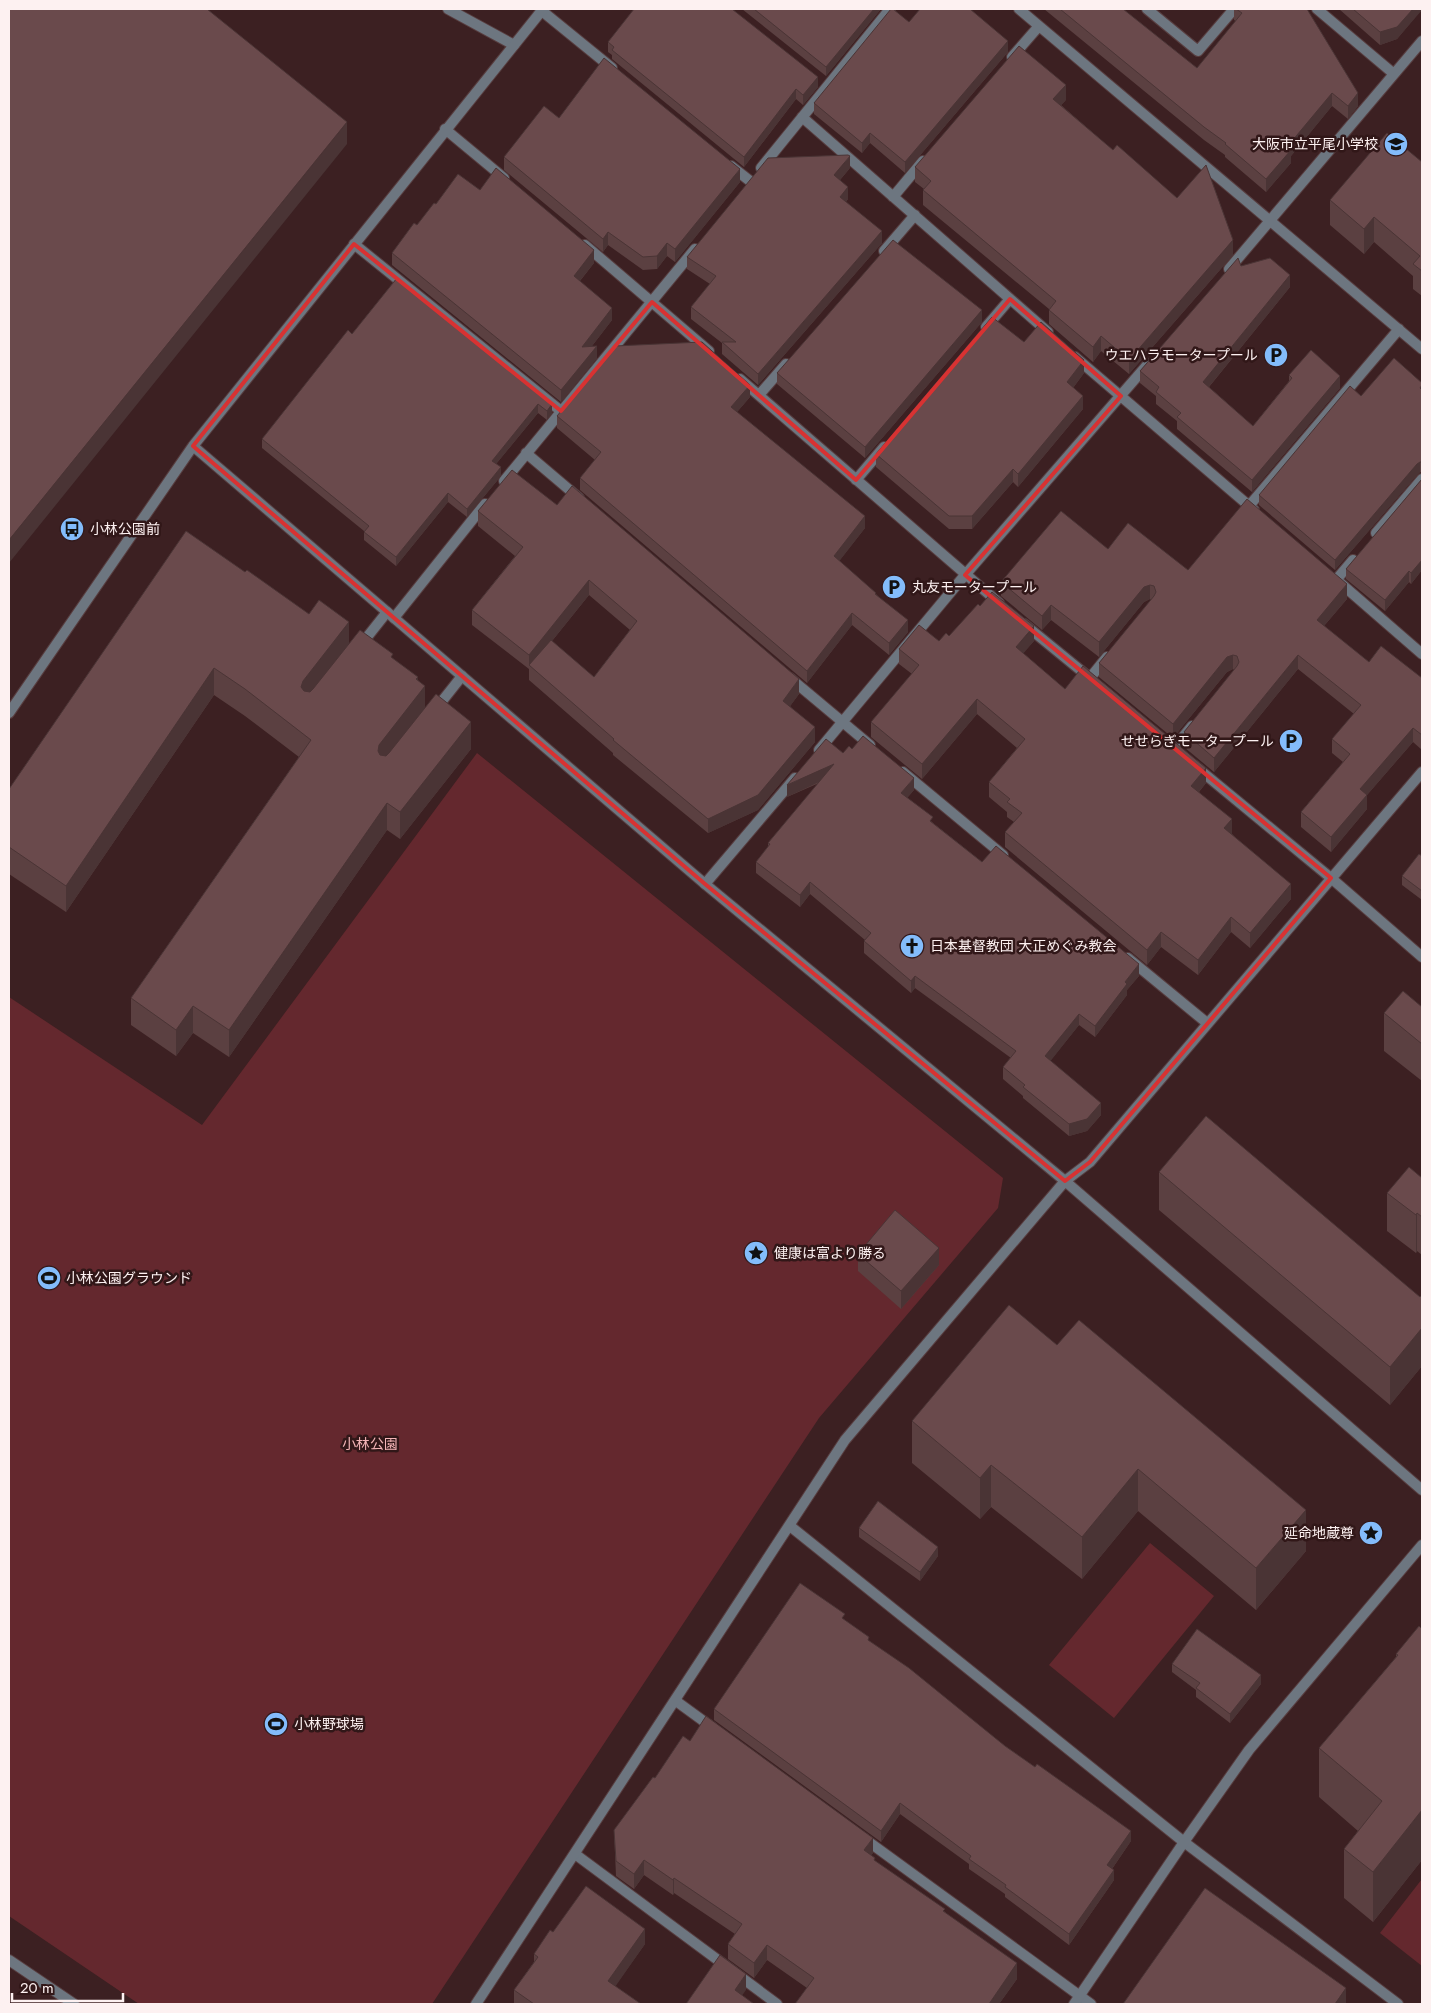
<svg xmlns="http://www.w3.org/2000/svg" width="1431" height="2013" font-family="Jost,'Noto Sans JP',sans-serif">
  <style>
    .green { fill: #64282e }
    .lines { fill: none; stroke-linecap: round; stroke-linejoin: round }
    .service-casing { stroke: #573d3f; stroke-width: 12 }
    .minor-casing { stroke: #573d3f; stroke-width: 12 }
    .tertiary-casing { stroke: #573d3f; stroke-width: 12 }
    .service { stroke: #6d7680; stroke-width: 10 }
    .minor { stroke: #6d7680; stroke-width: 10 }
    .tertiary { stroke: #6d7680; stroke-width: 10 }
    .wall { fill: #5b4041; fill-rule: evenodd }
    .shaded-wall { fill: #4a3435 }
    .building { fill: #6a4a4c; stroke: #4a3435 }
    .marked { fill: none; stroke: #d83232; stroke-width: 4; stroke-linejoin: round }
    .labels { text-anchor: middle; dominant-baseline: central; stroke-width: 5; stroke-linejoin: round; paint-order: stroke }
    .poi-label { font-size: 14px; fill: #fdf1f1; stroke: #311718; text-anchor: start }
    .park-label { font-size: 14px; fill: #f4b5b7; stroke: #311718 }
  </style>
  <rect width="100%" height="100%" fill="#3c2022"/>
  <path class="green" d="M477,753L1003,1178L998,1208L819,1418L432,2004H139L9,1916V997L202,1125Z
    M1150,1543L1214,1596L1114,1718L1049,1665Z
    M1422,1879V1966L1380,1933Z"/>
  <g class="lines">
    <g class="service-casing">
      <path id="service" d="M360,646L387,612
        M1090,678L1107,657
        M435,710L462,676
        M1174,748L1192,726"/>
    </g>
    <g class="minor-casing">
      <path id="minor" d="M448,9L514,45
        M1019,9L1422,349
        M1147,9L1198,51L1234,9
        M1317,9L1394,74
        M542,11L612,68
        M1012,57L1039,26
        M802,117L1048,332
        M445,129L504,178
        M731,166L750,181
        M761,168L890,9
        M893,197L923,161
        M354,244L561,411
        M585,245L709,351
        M884,251L915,215
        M1229,269L1422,41
        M986,327L1010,299
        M1075,357L1254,510
        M740,379L999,603
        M759,395L786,364
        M526,453L579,498
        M856,480L884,447
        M504,481L695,249
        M1249,506L1399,329
        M1376,533L1422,479
        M1336,580L1353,560
        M1338,581L1422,654
        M394,618L485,504
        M1024,624L1090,678
        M790,678L870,745
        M819,750L965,575L1148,364
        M1195,766L1331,878L1422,957
        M903,772L1003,855
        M705,884L795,778
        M1128,958L1207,1023
        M1065,1181L1090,1162L1422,772
        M790,1526L1184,1842L1398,2004
        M676,1701L713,1728
        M862,1837L1091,2004
        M575,1854L777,2004
        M9,1960L74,2004"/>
    </g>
    <g class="tertiary-casing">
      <path id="tertiary" d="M193,446L705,884L1065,1181L1422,1490
        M9,713L193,446L543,9
        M476,2004L845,1440L1065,1181
        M1074,2004L1184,1842L1249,1750L1422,1545"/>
    </g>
    <use href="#service" class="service"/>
    <use href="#minor" class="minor"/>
    <use href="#tertiary" class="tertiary"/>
  </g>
  <path class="wall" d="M742,9H881L826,76Z
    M1044,9H1123L1197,68L1236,21L1234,20V9H1307L1358,106L1348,119L1332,106L1291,156V163L1266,192L1225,157V155L1204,140Z
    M1339,9H1422L1397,39L1380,45Z
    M909,22L1008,52L905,173L870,143L862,153L814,114V103Z
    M608,42L818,87L803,105L796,99L744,167L612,59V55L608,52Z
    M1066,100L1061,105L1233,255L1129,374L1101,351L1093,362L1049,324V309L923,205V190L924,189L915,182V167Z
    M559,118L740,182L675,262L667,256L657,269L643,270L608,245L603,252L504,170V157Z
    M1422,162V296L1413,289V276L1374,242L1364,254L1330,225V200Z
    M850,168L840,180L848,199L846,202L882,243L758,385L722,354V343L691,319V307L710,284L687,269V257Z
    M480,190L594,263L580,281L612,320L592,346L597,358L561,402L392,265V253L436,204Z
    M1241,266L1290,287L1209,387L1253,426L1289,381V375L1340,388L1252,492L1177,429V421L1156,404V396L1140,383V371Z
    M397,278L552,413L547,420L538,413L496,464L501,476L467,517L448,502L396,566L364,540V531L262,448V439L352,334Z
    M982,322L865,458L777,384V373Z
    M1024,342L1084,373L1073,388L1083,409L1018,487L1013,482L972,529H949L876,467V454Z
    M1422,383V473L1420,472L1417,475L1335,570L1259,505V495L1361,396Z
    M750,397L737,412L865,528L839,561L876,594L908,632L889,655L852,625L807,683L580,490V478L595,460L557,428V416Z
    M1422,479V570L1411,584L1409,582L1385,611L1346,579V569Z
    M478,511L799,694L790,706L815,742L758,810L708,833L613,755V753L529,680V669L472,625V610L515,556L478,526ZM589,595L630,630L594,677L552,641Z
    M1108,549L1188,570L1347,599L1324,626L1369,662L1422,678V750L1413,742L1367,795V809L1331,852L1301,827V812L1343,762L1332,753V739L1354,714L1298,669L1214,772L1184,747V732L1234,670L1233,669L1227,672L1173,738L1099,677V663L1151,600L1150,599L1144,602L1099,657L1051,620L1042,630L1001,596V582Z
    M245,572L349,644L393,659L418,680L425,708L471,749L400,839L387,830L229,1057L193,1033L176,1056L131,1025V998L299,757L245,716L214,695L66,912L9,874V789Z
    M949,636L1034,641L1023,653L1065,689L1206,783L1199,792L1232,834L1291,899L1250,948L1231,932L1198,975L1161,947L1147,965L1005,847V832L1014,822L1007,817V812L989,797V782L1017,748L977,714L922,779L871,737V722L912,674L899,664V649L939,641Z
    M843,753L914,790L907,798L933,823L982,862L1139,976L1127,990V995L1095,1037L1079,1025L1050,1061L1101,1115L1087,1131L1069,1136L1023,1098V1096L1003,1079V1067L1011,1058L915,988L911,993L864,953V941L865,940L810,894L800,907L756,873V862L768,847V843L819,783L787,797Z
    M1422,856V900L1402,885V876Z
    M1422,1007V1081L1384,1051V1013Z
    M1159,1172L1420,1297L1422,1295V1366L1390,1405L1159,1210Z
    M1422,1178V1255L1417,1251L1416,1253L1387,1231V1193Z
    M858,1254L939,1265L901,1309L858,1271Z
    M1057,1345L1306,1551L1256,1610L1138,1511L1082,1579L991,1507L980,1519L912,1463V1421Z
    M859,1528L938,1556L920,1581L859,1537Z
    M845,1620L869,1641L1005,1746L1035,1767L1131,1841L1112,1869L1114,1880L1069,1945L1005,1897V1894L969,1869V1864L900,1814L881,1842L714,1720V1709Z
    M1422,1629V1860L1373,1922L1344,1898V1849L1358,1831L1319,1797V1748L1396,1657V1654Z
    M1172,1664L1261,1684L1230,1723L1196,1697V1690L1172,1672Z
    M690,1741L873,1853L871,1855L875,1861L945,1912L1017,1979L999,2004H795L807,1988L767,1960L754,1978L728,1959V1944L735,1934L674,1893L673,1895L644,1875L634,1889L616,1876L614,1830L655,1778Z
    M553,1932L645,1944L615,1986L641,2004H514V1990L534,1962V1954Z"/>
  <path class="shaded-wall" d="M874,9H881L826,76V67Z
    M1413,9H1422V10L1397,39L1380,45V32Z
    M1008,41V52L905,173V162Z
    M818,77V87L803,105V95Z
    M1066,85V100L1053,114V99Z
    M796,89V99L744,167V157Z
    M1332,93V106L1291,156V163L1266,192V179L1287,147Z
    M1358,93V106L1348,119V106Z
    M347,122V144L9,563V540Z
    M870,133V143L862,153V143Z
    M850,156V168L834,187V175Z
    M740,169V182L675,262V249Z
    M848,187V199L840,209V197Z
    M1374,217V242L1364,254V229Z
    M882,231V243L758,385V374Z
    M608,232V245L603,252V239Z
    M1233,240V255L1129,374V360Z
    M667,243V256L657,269V256Z
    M594,250V263L574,288V276Z
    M1290,275V287L1203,394V382Z
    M612,308V320L582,359V347Z
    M982,310V322L865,458V447Z
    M1101,336V351L1093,362V347Z
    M597,346V358L561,402V390Z
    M1084,360V373L1067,396V382Z
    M1340,376V388L1252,492V480Z
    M750,385V397L731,419V407Z
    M1083,396V409L1018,487V474Z
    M538,404V413L492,469V461Z
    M552,404V413L547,420V411Z
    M1420,462V472L1417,475L1335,570V560L1417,464Z
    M501,467V476L467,517V509Z
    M1013,469V482L972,529V516Z
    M448,493V502L396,566V557Z
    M865,516V528L834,568V556Z
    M1422,560V570L1411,584V573Z
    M1409,571V582L1385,611V600Z
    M589,580V595L531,667L529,665V655Z
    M1347,584V599L1317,634V620Z
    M1150,585V599L1144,602L1099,657V642L1144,587Z
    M1051,605V620L1042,630V616Z
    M852,613V625L807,683V671Z
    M908,620V632L889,655V643Z
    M349,622V649L301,714V687L303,681Z
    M1034,626V641L1016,662V647Z
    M1233,655V669L1227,672L1173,738V724L1227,657Z
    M1298,655V669L1214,772V758Z
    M214,668V695L66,912V886Z
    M418,677V695L425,686V713L379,772L378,751L379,745Z
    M799,679V694L783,716V701Z
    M977,699V714L922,779V764Z
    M471,722V749L400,839V812Z
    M815,727V742L758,810L708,833V819Z
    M1413,728V742L1367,795V809L1331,852V837L1360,789Z
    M834,764V775L787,797V785Z
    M1206,768V783L1191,801V786Z
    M914,778V790L901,805V793Z
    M387,803V830L229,1057V1030Z
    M1232,819V834L1224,843V828Z
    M810,882V894L800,907V895Z
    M1291,884V899L1250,948V933Z
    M1231,917V932L1198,975V960Z
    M1161,932V947L1147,965V950Z
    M1139,964V976L1127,990V995L1095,1037V1026L1125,982Z
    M915,976V988L911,993V981Z
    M193,1006V1033L176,1056V1030Z
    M1079,1014V1025L1045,1068V1056Z
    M1101,1103V1115L1087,1131L1069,1136V1124Z
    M1417,1213V1251L1416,1253V1215Z
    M939,1248V1265L901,1309V1291Z
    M1422,1328V1366L1390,1405V1367Z
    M991,1465V1507L980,1519V1478Z
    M1138,1469V1511L1082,1579V1537Z
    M1306,1510V1551L1256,1610V1568Z
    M938,1547V1556L920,1581V1572Z
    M1261,1675V1684L1230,1723V1714Z
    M900,1803V1814L881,1842V1831Z
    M1422,1810V1860L1373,1922V1872Z
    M1131,1831V1841L1107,1876V1865Z
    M873,1838V1853L864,1865V1850Z
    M644,1860V1875L634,1889V1874Z
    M1114,1870V1880L1069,1945V1934Z
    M674,1878V1893L673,1895V1880Z
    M645,1929V1944L608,1997V1981Z
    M767,1945V1960L754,1978V1963Z
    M1017,1963V1979L999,2004H989Z
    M746,1974V1990L736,2004L735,1990Z
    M1346,1988V2004H1335Z"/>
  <path class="building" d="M9,9H207L347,122L9,540Z
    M634,9H732L818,77L803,95L796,89L744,157L612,50L614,47L608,42Z
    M754,9H874L826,67Z
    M891,9H893L909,22L920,9H970L1008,41L905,162L870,133L862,143L814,103Z
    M1060,9H1123L1197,68L1242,13L1236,9H1307L1358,93L1348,106L1332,93L1287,147L1291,150L1266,179L1225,144L1226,143L1204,127Z
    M1353,9H1413L1397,27L1380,32Z
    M1019,46L1066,85L1053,99L1113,150L1117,145L1177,198L1206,165L1233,240L1129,360L1101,336L1093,347L1049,310L1056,301L923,190L931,181L915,167Z
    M604,58L740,169L675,249L667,243L657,256L643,257L608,232L603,239L504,157L544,106L559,118Z
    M1387,133L1422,162V271L1413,264L1420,256L1374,217L1364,229L1330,200Z
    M848,155L850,156L834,175L848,187L840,197L882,231L758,374L722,342H736L691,307L716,276L687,257L768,158Z
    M496,168L594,250L574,276L612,308L582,347L597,346L561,390L392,253L414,223L417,225L434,203L436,204L458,174L480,190Z
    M893,240L982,310L865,447L777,373Z
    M1238,258L1241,266L1270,258L1290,275L1203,382L1253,426L1292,378L1289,375L1311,350L1340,376L1252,480L1177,417L1181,413L1156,392L1159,387L1140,371Z
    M397,278L552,404L547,411L538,404L492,461L501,467L467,509L448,493L396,557L364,532L369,526L262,439L348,330L352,334Z
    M992,317L1024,342L1041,322L1084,360L1067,382L1083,396L1018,474L1013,469L972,516H949L876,454Z
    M702,342L750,385L731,407L865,516L834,556L876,593L875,594L908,620L889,643L852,613L807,671L580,478L601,452L557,416L615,346Z
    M1394,358L1422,383V385L1420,388L1422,390V462H1420L1417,464L1335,560L1259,495L1350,386L1361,396Z
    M512,470L557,505L572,486L799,679L783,701L815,727L758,795L708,819L613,740L614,739L529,665L551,640L594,677L637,621L589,580L529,655L472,610L523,547L478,511Z
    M1422,479V560L1411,573L1409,571L1385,600L1346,569Z
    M1247,499L1347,584L1317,620L1369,662L1381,646L1422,678V735L1413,728L1360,789L1367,795L1331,837L1301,812L1350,754L1332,739L1361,705L1298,655L1214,758L1184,732L1237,666L1239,662L1237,656L1233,655L1227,657L1173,724L1099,663L1154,596L1156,592L1154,586L1150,585L1144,587L1099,642L1051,605L1042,616L1001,582L1061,511L1108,549L1128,523L1188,570Z
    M186,531L245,572L247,570L309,614L319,600L349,622L303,681L301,687L304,691L310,692L313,689L360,630L393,654L391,657L418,677L416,679L425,686L379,745L378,751L380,755L386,756L389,753L436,694L471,722L400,812L387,803L229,1030L193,1006L176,1030L131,998L311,740L245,689L214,668L66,886L9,847V789Z
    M992,592L1034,626L1016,647L1065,689L1083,666L1206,768L1191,786L1232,819L1224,828L1291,884L1250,933L1231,917L1198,960L1161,932L1147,950L1005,832L1022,813L1007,802L1010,799L989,782L1025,739L977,699L922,764L871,722L919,665L899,649L919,625L939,641L946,633L949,636L978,604L980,606Z
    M863,736L914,778L901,793L933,817L930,821L982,862L996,846L1139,964L1125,982L1127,984L1095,1026L1079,1014L1045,1056L1101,1103L1087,1119L1069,1124L1023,1087L1025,1085L1003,1067L1016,1051L915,976L911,981L864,941L871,933L810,882L800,895L756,862L770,844L768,843L834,764L787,785L826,739L843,753L849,746L852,749Z
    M1419,854L1422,856V891L1402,876Z
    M1403,991L1422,1007V1044L1384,1013Z
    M1206,1116L1420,1297L1422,1295V1328L1390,1367L1159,1172Z
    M1409,1167L1422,1178V1217L1417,1213L1416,1215L1387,1193Z
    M895,1210L939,1248L901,1291L858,1254Z
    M1009,1305L1057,1345L1079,1320L1306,1510L1256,1568L1138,1469L1082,1537L991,1465L980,1478L912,1421Z
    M878,1501L938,1547L920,1572L859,1528Z
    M800,1583L845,1614L842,1618L869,1637L868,1640L909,1668L1005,1746L1035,1767L1037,1764L1131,1831L1107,1865L1114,1870L1069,1934L1005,1887L1006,1885L969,1859L971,1856L900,1803L881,1831L714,1709Z
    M1419,1626L1422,1629V1810L1373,1872L1344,1849L1382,1801L1319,1748L1398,1655L1396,1654Z
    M1197,1629L1261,1675L1230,1714L1196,1688L1200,1683L1172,1664Z
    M706,1716L873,1838L864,1850L875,1858L874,1860L945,1909L943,1911L1017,1963L989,2004H795L814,1978L767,1945L754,1963L728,1944L742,1924L674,1878L673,1880L644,1860L634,1874L616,1861L614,1830L653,1777L655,1778L683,1736L690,1741Z
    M586,1886L645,1929L608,1981L641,2004H534L514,1990L538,1957L534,1954L550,1930L553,1932Z
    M1205,1888L1346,1988L1335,2004H1123Z
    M720,1955L746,1974L735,1990L754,2004H686Z"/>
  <path class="marked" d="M354,244L561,411L652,302L856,480L1010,299L1121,396L965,575L1331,878L1090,1162L1065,1181L705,884L193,446Z"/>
  <defs>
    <g id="school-disc" transform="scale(1.25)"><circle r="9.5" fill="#83bcfb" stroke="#311718"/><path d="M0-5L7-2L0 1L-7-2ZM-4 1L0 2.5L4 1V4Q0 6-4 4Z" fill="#111"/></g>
    <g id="parking-disc" transform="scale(1.25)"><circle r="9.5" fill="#83bcfb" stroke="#311718"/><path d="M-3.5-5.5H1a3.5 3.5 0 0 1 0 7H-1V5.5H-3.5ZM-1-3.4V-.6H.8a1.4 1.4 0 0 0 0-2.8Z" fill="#111"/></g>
    <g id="bus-disc" transform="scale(1.25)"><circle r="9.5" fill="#83bcfb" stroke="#311718"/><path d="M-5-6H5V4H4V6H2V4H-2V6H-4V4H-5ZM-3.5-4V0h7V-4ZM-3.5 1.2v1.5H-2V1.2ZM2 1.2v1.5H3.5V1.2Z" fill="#111"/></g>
    <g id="church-disc" transform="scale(1.25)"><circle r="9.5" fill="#83bcfb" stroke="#311718"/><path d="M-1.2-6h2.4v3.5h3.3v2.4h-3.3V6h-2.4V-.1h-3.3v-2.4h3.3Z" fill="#111"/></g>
    <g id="sight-disc" transform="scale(1.25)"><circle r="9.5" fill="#83bcfb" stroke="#311718"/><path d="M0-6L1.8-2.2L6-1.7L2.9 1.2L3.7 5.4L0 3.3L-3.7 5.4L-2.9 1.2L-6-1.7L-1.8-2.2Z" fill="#111"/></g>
    <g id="stadium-disc" transform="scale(1.25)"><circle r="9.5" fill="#83bcfb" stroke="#311718"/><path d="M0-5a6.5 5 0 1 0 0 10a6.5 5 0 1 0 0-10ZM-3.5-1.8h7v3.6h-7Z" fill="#111"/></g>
  </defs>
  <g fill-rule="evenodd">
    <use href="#school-disc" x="1396" y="144"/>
    <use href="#parking-disc" x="1276" y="355"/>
    <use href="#bus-disc" x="72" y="529"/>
    <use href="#parking-disc" x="894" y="587"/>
    <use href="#parking-disc" x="1291" y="741"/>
    <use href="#church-disc" x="912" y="946"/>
    <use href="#sight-disc" x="756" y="1253"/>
    <use href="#stadium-disc" x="49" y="1278"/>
    <use href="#sight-disc" x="1371" y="1533"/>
    <use href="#stadium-disc" x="276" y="1724"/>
  </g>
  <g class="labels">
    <g class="poi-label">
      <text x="1378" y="144" text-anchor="end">大阪市立平尾小学校</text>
      <text x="1258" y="355" text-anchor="end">ウエハラモータープール</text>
      <text x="90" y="529">小林公園前</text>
      <text x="912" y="587">丸友モータープール</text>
      <text x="1274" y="741" text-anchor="end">せせらぎモータープール</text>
      <text x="930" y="946">日本基督教団 大正めぐみ教会</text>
      <text x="774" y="1253">健康は富より勝る</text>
      <text x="66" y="1278">小林公園グラウンド</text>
      <text x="1354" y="1533" text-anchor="end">延命地蔵尊</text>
      <text x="294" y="1724">小林野球場</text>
    </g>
    <g class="park-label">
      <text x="370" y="1444">小林公園</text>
    </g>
  </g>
  <rect width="1431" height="2013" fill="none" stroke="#fdf1f1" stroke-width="20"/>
  <path d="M12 1993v8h111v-8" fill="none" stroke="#fdf1f1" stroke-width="2.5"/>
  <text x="20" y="1993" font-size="15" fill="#fdf1f1" stroke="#311718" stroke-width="4" paint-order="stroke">20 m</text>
</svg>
